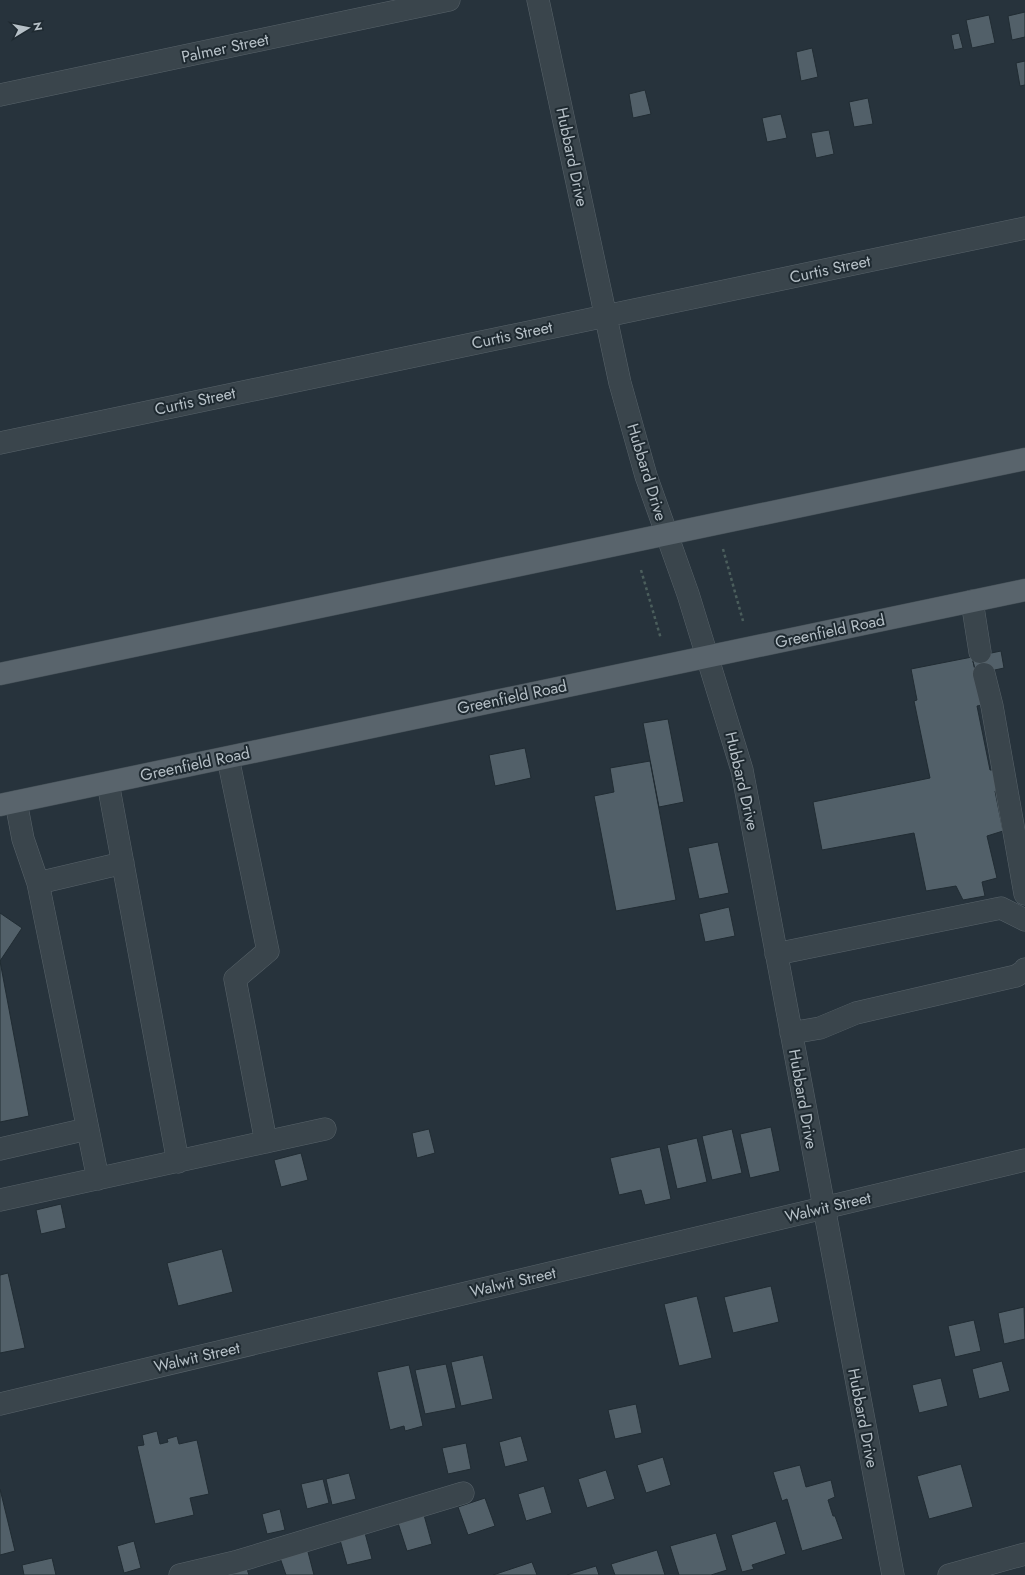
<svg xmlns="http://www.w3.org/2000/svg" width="1025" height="1575" font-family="Jost,sans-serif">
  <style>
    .building { fill: #526069; stroke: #212c33 }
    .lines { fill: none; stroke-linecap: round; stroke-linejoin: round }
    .minor-casing { stroke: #58636a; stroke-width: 23 }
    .major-casing { stroke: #434e55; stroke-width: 23 }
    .path { stroke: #4b5e5c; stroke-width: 2.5; stroke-dasharray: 3 3; stroke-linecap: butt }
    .minor { stroke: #3a454c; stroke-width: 22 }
    .major { stroke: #59646c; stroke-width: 22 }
    .labels { text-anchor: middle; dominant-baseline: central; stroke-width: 4; stroke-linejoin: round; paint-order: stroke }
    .street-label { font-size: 16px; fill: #b6c0c7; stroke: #1f2a31 }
  </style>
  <rect width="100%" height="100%" fill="#27333c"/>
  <path class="building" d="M1025,12V37L1012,40L1008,16Z
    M989,15L995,43L972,48L966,20Z
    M959,33L963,48L954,50L951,35Z
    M812,48L818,77L801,81L796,52Z
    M1025,61V85L1020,86L1016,63Z
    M645,90L651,114L633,118L629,94Z
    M868,98L873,124L854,127L849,102Z
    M781,114L787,138L767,142L762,118Z
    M829,130L834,154L816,158L811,133Z
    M1001,651L1004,668L976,674L972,657Z
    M972,657L983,705L977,706L990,770H993L997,790L995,791L1003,831L987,836L997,878L982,882L985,896L963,900L956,886L926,891L914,833L822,850L813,802L930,778L914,701L917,700L911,669Z
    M668,719L684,802L659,807L643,723Z
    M525,748L531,778L495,786L489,755Z
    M650,761L676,900L616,911L594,796L614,792L610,768Z
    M718,842L729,893L699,899L688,848Z
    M729,907L735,936L705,942L699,914Z
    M0,913L22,928L0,961L29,1116L0,1122Z
    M771,1127L780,1171L750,1178L740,1134Z
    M429,1129L435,1153L417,1158L412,1133Z
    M732,1129L742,1173L712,1180L702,1136Z
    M697,1138L707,1182L677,1189L667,1145Z
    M660,1147L671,1199L645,1205L641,1190L619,1195L610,1158Z
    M301,1153L308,1180L281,1187L274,1160Z
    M61,1204L66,1228L41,1234L36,1210Z
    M222,1249L233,1292L178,1306L167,1263Z
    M8,1273L25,1348L0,1353V1275Z
    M771,1286L779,1322L733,1333L724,1297Z
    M697,1296L712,1358L679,1366L664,1304Z
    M1024,1307L1025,1339L1004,1344L998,1313Z
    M974,1320L981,1351L955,1357L948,1326Z
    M483,1355L493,1399L461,1406L451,1362Z
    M1002,1361L1010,1391L979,1399L972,1369Z
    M446,1364L456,1408L425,1414L415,1370Z
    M409,1365L423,1426L405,1431L404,1426L390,1430L377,1372Z
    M941,1378L948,1406L919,1413L912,1385Z
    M636,1404L642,1433L615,1439L608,1410Z
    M157,1431L160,1444L168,1442L167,1439L177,1436L179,1444L197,1440L209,1494L190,1498L194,1515L155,1524L137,1446L144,1445L142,1435Z
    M521,1436L528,1461L505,1467L499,1442Z
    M466,1443L471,1469L448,1474L442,1448Z
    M663,1457L671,1485L646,1493L637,1465Z
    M961,1464L973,1507L929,1519L917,1476Z
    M800,1465L806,1487L831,1480L835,1497L828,1500L833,1516H835L843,1539L802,1551L787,1499L782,1501L773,1472Z
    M606,1470L615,1499L587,1508L578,1479Z
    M349,1473L356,1499L332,1505L326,1479Z
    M323,1479L329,1503L307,1509L301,1484Z
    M544,1486L552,1513L526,1521L518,1494Z
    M0,1489L15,1551L0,1555Z
    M485,1498L495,1526L468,1535L458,1507Z
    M280,1509L285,1530L267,1534L262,1514Z
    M424,1515L432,1544L407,1551L398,1523Z
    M776,1521L786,1554L752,1565L754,1569L742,1572L731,1535Z
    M365,1533L372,1559L347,1565L340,1540Z
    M716,1533L727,1570L711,1575H679L670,1546Z
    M134,1541L141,1568L124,1573L117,1546Z
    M307,1548L314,1575H286L279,1555Z
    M657,1550L665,1575H615L611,1564Z
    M52,1558L56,1575H24L22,1565Z
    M532,1562L537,1575H493Z
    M246,1566L249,1575H221Z
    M596,1566L599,1575H567Z"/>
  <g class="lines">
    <g class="minor-casing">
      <path id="minor" d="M538,0L620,383L646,476L688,594L742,770L893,1575
        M0,95L449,0
        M0,443L1025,228
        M972,601L980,652
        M984,674L992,706L1025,894
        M228,758L268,951L235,979L266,1142
        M108,783L178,1162
        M16,802L23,839L38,883L123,863
        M38,883L98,1179
        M776,954L1001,908L1025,920
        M791,1033L820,1028L856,1013L1016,976L1024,971L1025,969
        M0,1149L87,1129
        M0,1200L325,1129
        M0,1404L1025,1160
        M180,1575L235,1562L463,1493
        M949,1575L1025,1554"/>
    </g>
    <g class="major-casing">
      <path id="major" d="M0,674L1025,459
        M0,805L1025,590"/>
    </g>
    <path class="path" d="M723,549L743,621
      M641,570L661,639"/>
    <use href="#minor" class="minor"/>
    <use href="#major" class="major"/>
  </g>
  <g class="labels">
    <g class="street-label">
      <text transform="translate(225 48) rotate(-12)">Palmer Street</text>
      <text transform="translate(572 157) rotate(78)">Hubbard Drive</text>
      <text transform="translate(830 269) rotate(-12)">Curtis Street</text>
      <text transform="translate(512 335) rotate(-12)">Curtis Street</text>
      <text transform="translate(195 401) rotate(-12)">Curtis Street</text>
      <text transform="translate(647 472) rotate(73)">Hubbard Drive</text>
      <text transform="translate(830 631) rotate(-12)">Greenfield Road</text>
      <text transform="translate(512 697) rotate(-12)">Greenfield Road</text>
      <text transform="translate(195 764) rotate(-12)">Greenfield Road</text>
      <text transform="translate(742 781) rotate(77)">Hubbard Drive</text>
      <text transform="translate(803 1099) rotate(80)">Hubbard Drive</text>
      <text transform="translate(828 1207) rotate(-13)">Walwit Street</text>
      <text transform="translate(513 1282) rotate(-13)">Walwit Street</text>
      <text transform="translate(197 1357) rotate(-13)">Walwit Street</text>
      <text transform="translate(863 1418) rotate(79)">Hubbard Drive</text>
    </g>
  </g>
  <g transform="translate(28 28) rotate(80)" stroke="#1f2a31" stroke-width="3" paint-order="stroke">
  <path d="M0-3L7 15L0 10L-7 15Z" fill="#b6c0c7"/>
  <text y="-6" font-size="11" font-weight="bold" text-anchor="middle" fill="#b6c0c7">N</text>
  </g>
</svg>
